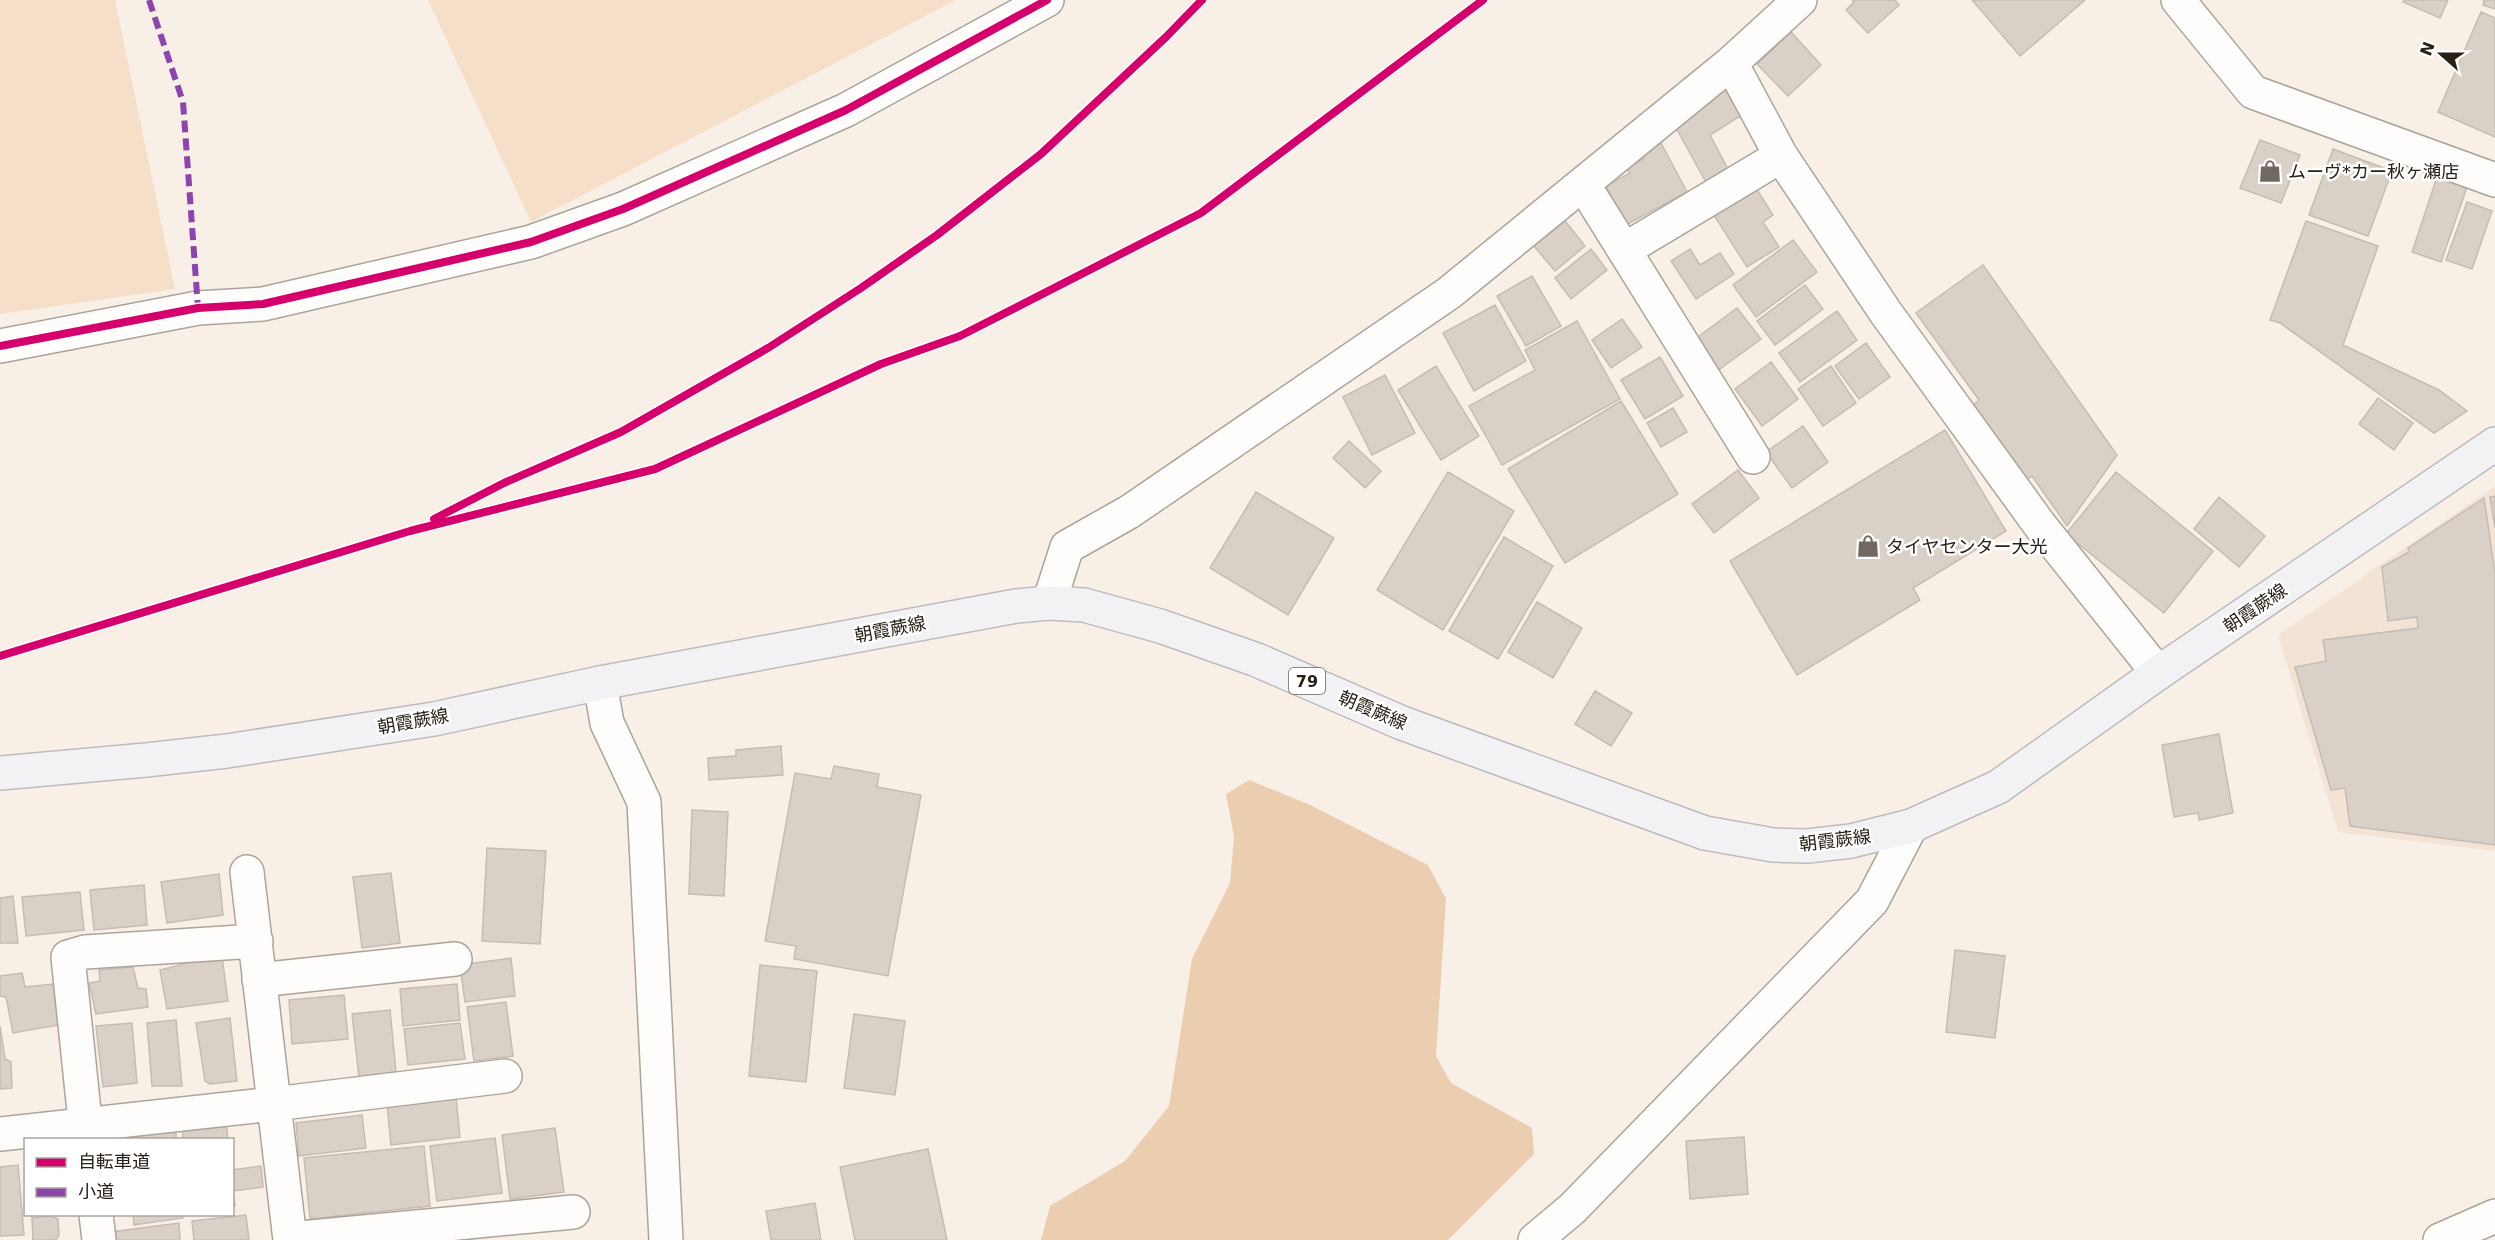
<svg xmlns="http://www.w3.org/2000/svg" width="2495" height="1240" font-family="'DejaVu Sans','Noto Sans JP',sans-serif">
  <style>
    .built { fill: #f2e3d5 }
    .green { fill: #f6dfc9 }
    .forest { fill: #ebcdb0 }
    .building { fill: #d9d0c8; stroke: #c5bcb4; stroke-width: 1.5 }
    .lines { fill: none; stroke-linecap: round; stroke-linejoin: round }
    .minor-casing { stroke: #aca49c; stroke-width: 36 }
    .major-casing { stroke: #bdbbbe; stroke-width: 36 }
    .minor { stroke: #fefdfb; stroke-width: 33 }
    .major { stroke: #f2f2f5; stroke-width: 33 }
    .quiet { stroke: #8e44ad; stroke-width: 6; stroke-dasharray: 12 6; stroke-linecap: butt }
    .cycleway-casing { stroke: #fff; stroke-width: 11 }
    .cycleway { stroke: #d6006c; stroke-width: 8 }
    .labels { text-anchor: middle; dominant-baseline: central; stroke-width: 5; stroke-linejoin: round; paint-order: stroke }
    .shield { fill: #fff; stroke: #69635c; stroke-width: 1.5 }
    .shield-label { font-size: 16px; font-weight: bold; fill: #292016 }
    .poi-label { font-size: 18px; fill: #292016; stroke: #fff; text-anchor: start }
    .street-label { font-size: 18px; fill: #292016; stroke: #fff }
  </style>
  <rect width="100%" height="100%" fill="#f8efe7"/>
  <path class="built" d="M2495,486V851L2338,832L2278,635Z"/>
  <path class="green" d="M0,0H115L175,289L0,314Z
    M428,0H956L531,222Z"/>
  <path class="forest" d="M1249,780L1310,805L1428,865L1446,899L1436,1056L1451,1083L1532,1128L1534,1154L1448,1240H1041L1050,1206L1125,1161L1169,1106L1192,959L1230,883L1234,837L1226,794Z"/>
  <path class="building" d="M1852,0H1895L1899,5L1868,33L1846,10L1854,2Z
    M1972,0H2085L2020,56Z
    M2404,0H2448L2440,18L2403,2Z
    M2484,0H2495V9L2483,5Z
    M2481,12L2495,18V137L2438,112Z
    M1791,32L1821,65L1788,96L1757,64Z
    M1728,85L1745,113L1710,135L1729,171L1707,184L1676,128Z
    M2260,140L2300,155L2281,203L2240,188Z
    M1661,143L1687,192L1626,225L1606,186L1630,173L1627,168L1643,159L1640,155Z
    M2333,149L2392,171L2368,236L2309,215Z
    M2437,177L2467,187L2441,262L2412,252Z
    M1754,185L1773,215L1763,222L1779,247L1747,267L1712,212Z
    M2467,202L2492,211L2472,269L2446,260Z
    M1565,221L1585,246L1555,271L1534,246Z
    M2306,221L2378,246L2343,345L2439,390L2467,411L2434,433L2280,323L2270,320Z
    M1793,240L1817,272L1756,317L1733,285Z
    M1591,249L1607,270L1571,299L1555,278Z
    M1690,249L1700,265L1720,253L1734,274L1696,299L1671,261Z
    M1983,265L2117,455L2067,526L2032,476L2025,481L1972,406L1979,400L1916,313Z
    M1532,276L1561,326L1526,346L1497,296Z
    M1805,285L1823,309L1775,345L1757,321Z
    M1495,305L1526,361L1474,391L1443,333Z
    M1737,308L1761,339L1717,371L1694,340Z
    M1837,311L1857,340L1800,382L1779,353Z
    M1622,319L1642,347L1611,368L1592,340Z
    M1577,321L1620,399L1502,465L1469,406L1535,370L1525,350Z
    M1866,343L1890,377L1859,399L1835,366Z
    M1660,357L1683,396L1645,419L1621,380Z
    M1771,362L1798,399L1762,426L1735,389Z
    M1436,366L1479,436L1441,460L1398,390Z
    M1831,366L1856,403L1823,426L1798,389Z
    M1385,375L1415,433L1372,455L1343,397Z
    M2378,398L2413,423L2394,450L2359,424Z
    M1621,401L1678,494L1565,563L1508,469Z
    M1673,408L1687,432L1661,447L1647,423Z
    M1803,426L1828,462L1792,488L1766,452Z
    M1945,430L2006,531L1913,588L1920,600L1797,675L1730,561Z
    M1349,441L1381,471L1365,488L1333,458Z
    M1738,470L1759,498L1714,533L1692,504Z
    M1448,472L1514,511L1443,630L1377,590Z
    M2116,472L2213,551L2164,613L2066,534Z
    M1256,492L1334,538L1288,615L1210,568Z
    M2495,496V528L2490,497Z
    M2219,497L2265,536L2239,567L2194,529Z
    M2484,498L2495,573V845L2350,826L2345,788L2331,790L2295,667L2326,661L2323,640L2418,628L2417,617L2388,621L2382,567L2409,552L2408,548Z
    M1504,537L1553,566L1498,659L1449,631Z
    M1537,602L1582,628L1553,678L1508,652Z
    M1595,691L1632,713L1611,746L1575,724Z
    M2219,734L2233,813L2199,820L2198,813L2174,817L2162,745Z
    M781,746L783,775L709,780L708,758L736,756V750Z
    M834,766L879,774L877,787L921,795L888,976L794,959L796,946L765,941L795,773L831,779Z
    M692,810L728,812L724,896L689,894Z
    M487,848L546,851L540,944L482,941Z
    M391,873L400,943L362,948L353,877Z
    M219,874L223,915L167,923L161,882Z
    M144,885L147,925L94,930L90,890Z
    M80,892L84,930L26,936L22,897Z
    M13,896L18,943H0V898Z
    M1955,950L2005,956L1995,1038L1946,1032Z
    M222,956L228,1001L167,1009L160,970L184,964L185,958Z
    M511,958L515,996L465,1002L460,965Z
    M760,965L817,971L806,1082L749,1076Z
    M133,967L138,988L146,989L148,1007L96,1014L89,983L100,981L99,970Z
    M22,973L25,987L53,984L59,1025L13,1033L6,997L0,996V976Z
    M457,984L460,1020L403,1026L400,989Z
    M344,995L348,1039L292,1044L289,1000Z
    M506,1002L513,1056L474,1061L467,1007Z
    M390,1010L396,1072L359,1077L352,1014Z
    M854,1014L905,1021L895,1095L844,1088Z
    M230,1018L237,1081L210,1084L205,1081L196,1023Z
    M176,1020L182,1086H152L147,1023Z
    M132,1023L137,1083L103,1087L96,1026Z
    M460,1023L465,1059L408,1065L404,1029Z
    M0,1026L5,1059L11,1062L12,1088L0,1089Z
    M456,1097L460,1137L391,1145L387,1105Z
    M362,1115L366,1148L299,1156L296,1123Z
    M226,1121L228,1140H183L182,1125Z
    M555,1128L564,1192L510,1199L502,1135Z
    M176,1131V1140H114L113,1138Z
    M1744,1137L1748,1194L1690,1199L1686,1141Z
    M495,1138L502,1193L437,1201L430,1146Z
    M424,1146L430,1206L310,1219L304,1158Z
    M928,1149L947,1240H855L840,1167Z
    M18,1165L24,1235L0,1236V1167Z
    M261,1166L263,1187L233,1191L235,1206H232V1170Z
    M815,1203L821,1240H771L766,1211Z
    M133,1214H182L183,1218L134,1225Z
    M246,1215L249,1240H194L192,1221Z
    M50,1216L58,1219L59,1235L56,1240H33L32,1218Z
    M179,1223L180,1240H112L111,1232Z"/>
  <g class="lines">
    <g class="minor-casing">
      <path id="minor" d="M2178,0L2253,92L2495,180
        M1731,63L1781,156L1886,313L2039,524L2158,673
        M1583,184L1753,457
        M1624,250L1781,156
        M0,346L198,308L263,304L531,242L623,209L846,110L1047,0
        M1049,603L1067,547L1129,512L1449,293L1731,63L1800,0
        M600,683L607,723L644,802L666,1240
        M259,980L455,959
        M0,1134L274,1104L247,872
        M87,1140L68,957L85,952L256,941
        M96,1214L99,1240
        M290,1239L573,1212
        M290,1240L274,1104L505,1076
        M1535,1240L1572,1209L1872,901L1911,826
        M2440,1240L2495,1216"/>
    </g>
    <g class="major-casing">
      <path id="major" d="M0,773L146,760L227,751L434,719L600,683L1016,606L1049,603L1084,605L1160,626L1257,660L1402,723L1705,833L1773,845L1807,846L1851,841L1911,826L1998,787L2158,673L2495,444"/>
    </g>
    <use href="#minor" class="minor"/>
    <use href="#major" class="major"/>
    <path class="quiet" d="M149,0L183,102L198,308"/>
    <g class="cycleway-casing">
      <path id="cycleway" d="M0,346L198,308L263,304L531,242L623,209L846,110L1047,0
        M434,519L504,483L621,432L768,348L861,288L937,235L1041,154L1166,37L1202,0
        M0,656L410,531L655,469L881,364L960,336L1201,213L1483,0"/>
    </g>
    <use href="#cycleway" class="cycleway"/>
  </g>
  <defs>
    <g id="shop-bare" transform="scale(1.8)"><path d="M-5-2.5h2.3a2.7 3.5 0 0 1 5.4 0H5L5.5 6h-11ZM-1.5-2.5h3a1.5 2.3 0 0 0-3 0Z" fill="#71685f" stroke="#fff" stroke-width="2.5" paint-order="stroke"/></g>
  </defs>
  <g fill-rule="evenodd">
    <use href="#shop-bare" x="2270" y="171"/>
    <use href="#shop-bare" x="1868" y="546"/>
  </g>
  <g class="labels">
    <rect class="shield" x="1289" y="668" width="36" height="26" rx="4.5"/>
    <g class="shield-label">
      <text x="1307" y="681">79</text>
    </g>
    <g class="poi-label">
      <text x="2288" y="171">ムーヴ*カー秋ヶ瀬店</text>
      <text x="1886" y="546">タイヤセンター大光</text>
    </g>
    <g class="street-label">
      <text transform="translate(2255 608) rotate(-34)">朝霞蕨線</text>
      <text transform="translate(890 629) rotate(-11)">朝霞蕨線</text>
      <text transform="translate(1373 710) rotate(23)">朝霞蕨線</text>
      <text transform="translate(413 721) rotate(-10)">朝霞蕨線</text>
      <text transform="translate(1835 840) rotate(-7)">朝霞蕨線</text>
    </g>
  </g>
  <rect x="24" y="1138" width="210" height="78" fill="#ffffff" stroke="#a9a6a2" stroke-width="1.5"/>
  <rect x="36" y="1158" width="30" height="9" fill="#d6006c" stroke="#a9a6a2" stroke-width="1.5"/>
  <text x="78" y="1168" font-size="18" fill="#292016">自転車道</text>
  <rect x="36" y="1188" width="30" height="9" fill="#8e44ad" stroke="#a9a6a2" stroke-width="1.5"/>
  <text x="78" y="1198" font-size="18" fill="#292016">小道</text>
  <g transform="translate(2441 54) rotate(291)" stroke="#ffffff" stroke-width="4.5" paint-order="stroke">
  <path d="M0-4.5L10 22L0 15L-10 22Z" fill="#292016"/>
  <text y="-9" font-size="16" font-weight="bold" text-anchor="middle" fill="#292016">N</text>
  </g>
</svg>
